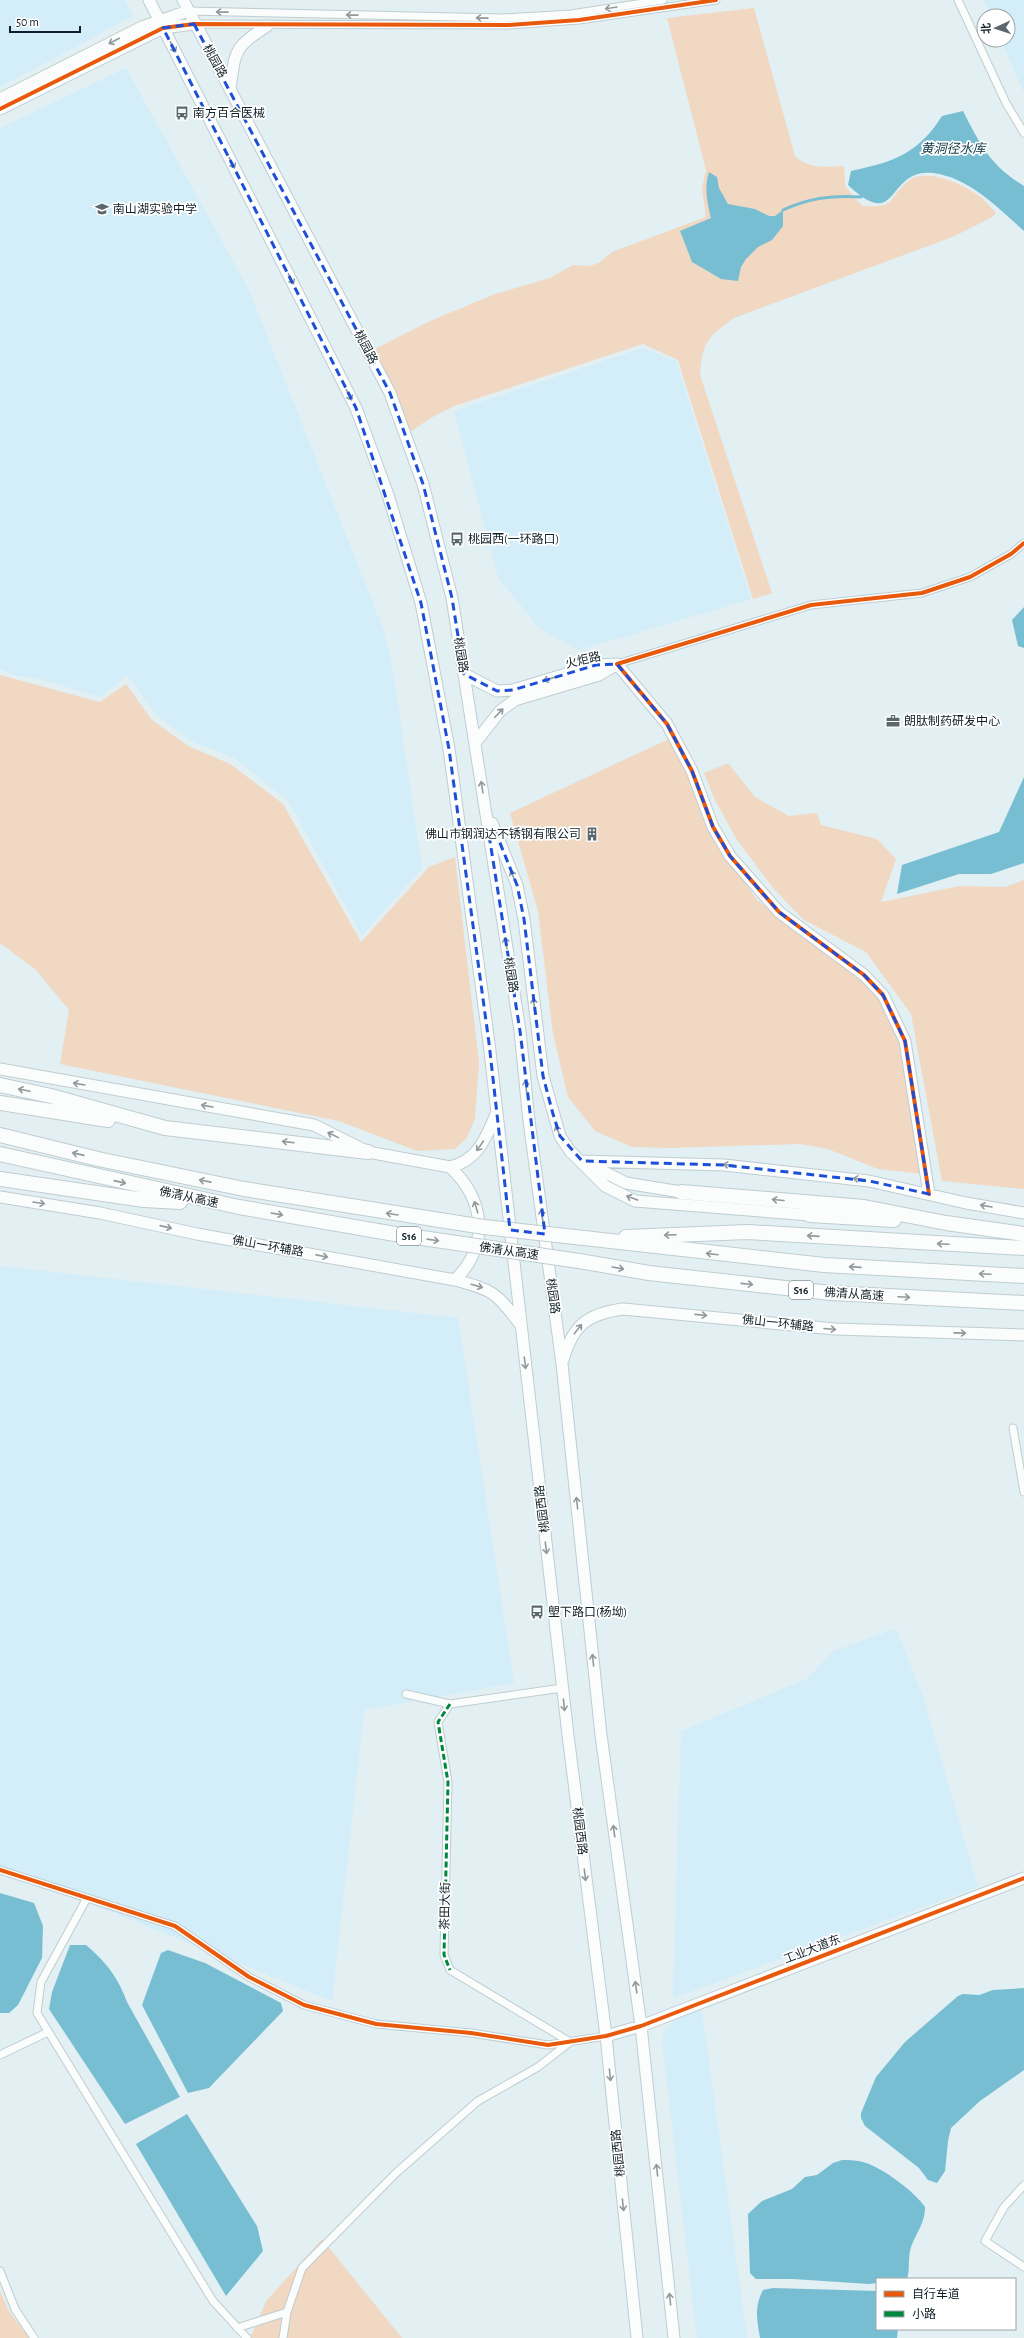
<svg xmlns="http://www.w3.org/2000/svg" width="1024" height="2338" font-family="'Alegreya Sans','Noto Sans SC',sans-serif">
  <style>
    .built { fill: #d3eef8 }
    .green { fill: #f1d8c2 }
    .water { fill: #78bed3 }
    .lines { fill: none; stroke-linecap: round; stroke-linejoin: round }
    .stream { stroke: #78bed3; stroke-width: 3 }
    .street-casing { stroke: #bfcdd1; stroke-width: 9 }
    .secondary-casing { stroke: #bfcdd1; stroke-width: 13 }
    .highway-casing { stroke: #bfcdd1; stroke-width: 16 }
    .street { stroke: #fbfdfd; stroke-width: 7 }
    .secondary { stroke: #fbfdfd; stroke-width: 11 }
    .highway { stroke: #fbfdfd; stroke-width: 14 }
    .highway-bridge-casing { stroke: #bfcdd1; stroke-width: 16; stroke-linecap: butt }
    .highway-bridge { stroke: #fbfdfd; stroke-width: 14 }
    .quiet { stroke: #00873e; stroke-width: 3; stroke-dasharray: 6 3; stroke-linecap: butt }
    .cycleway-casing { stroke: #fff; stroke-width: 6 }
    .cycleway { stroke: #e8590c; stroke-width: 4 }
    .oneway { stroke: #91999c }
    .marked { fill: none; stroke: #1d4ed8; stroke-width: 3; stroke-dasharray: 8 5; stroke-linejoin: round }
    .labels { text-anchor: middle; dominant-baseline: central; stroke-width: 3.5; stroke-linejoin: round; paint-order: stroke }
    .shield { fill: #fff; stroke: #586266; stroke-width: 1 }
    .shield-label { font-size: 11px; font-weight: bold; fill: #101f25 }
    .street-label { font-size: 12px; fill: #101f25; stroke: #fff }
    .poi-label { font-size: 12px; fill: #101f25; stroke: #fff; text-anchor: start }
    .water-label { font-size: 13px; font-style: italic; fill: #0c3844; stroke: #fff }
  </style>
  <rect width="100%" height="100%" fill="#e2eff3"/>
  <path class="built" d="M0,0H125L133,16L0,87Z
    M984,0H1024V93L1001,40H1008V16H991Z
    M126,68L249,290L383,629L391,658L422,868L362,936L288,800L234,758L189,740L157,715L127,675L100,697L40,679L17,676L0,669V128Z
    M643,348L676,361L751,599L579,650L540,629L498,577L454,411Z
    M0,1266L458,1318L514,1683L364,1710L332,2001L0,1867Z
    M896,1629L923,1697L978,1887L673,1998L681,1731L807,1679L833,1651Z
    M702,2011L747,2338H697L662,2041L665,2030L681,2014Z"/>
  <path class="green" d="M754,8L795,156C808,169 826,167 844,166L845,186L862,206C897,208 886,201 907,182C925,166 962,184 978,195C985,200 990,207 996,213L991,218L955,236L734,318C707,338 703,340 700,375L772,593L753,599L678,360L643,344L454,406L429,419L410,432L375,349L428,322L495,294L550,278L573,265L591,266L600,262L612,252L706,217L702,189L706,170L667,18Z
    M0,675L100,702L126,684L152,720L188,746L230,764L283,804L361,942L429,867L455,857L479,1063L475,1118L467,1138L455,1149L417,1151L339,1121L60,1064L69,1010L36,970L0,943Z
    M671,738L723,851L757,900L824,950L876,994L902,1042L924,1174L878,1169L828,1149L800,1144L669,1148L632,1147L595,1131L568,1097L553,1034L538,911L510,813Z
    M728,763L755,797L789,816L817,813L821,825L877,839L896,859L881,902L960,886L1005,887L1024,880V1189L942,1181L911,1014L866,952L804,920L774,889L737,840L715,800L704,773Z
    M322,2239L402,2338H250L267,2300Z
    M0,2291L9,2311L29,2338H0Z"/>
  <path class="water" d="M963,111C981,146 990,165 1024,186V231C997,207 970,178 933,173C885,168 900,234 848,185L851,171C893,162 918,154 942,116Z
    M709,172L717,177L719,188L728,204L755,209L769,216H775L783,210V226L772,240L758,247L746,259L741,267L738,281L721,279L692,262L680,231L711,218C707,202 704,188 709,172Z
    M1024,607V648L1018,646L1012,620Z
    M1024,777V863L991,874H959L897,894L902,865L999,832Z
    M0,1893L34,1903L43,1926L42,1958L18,2005L9,2013H0Z
    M70,1945H86C106,1962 118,1977 127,2002L180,2097L125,2124L49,2009L52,1992Z
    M168,1950L205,1963L281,2003L283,2011L209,2088L188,2093L142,2005L161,1953Z
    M1024,1988V2070L980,2101L951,2128L948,2141L945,2171L937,2183L928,2180L919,2168L865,2126L861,2118V2113L876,2077L905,2042L958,1996L963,1994L979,1995L993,1990Z
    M187,2114L257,2226L263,2251L226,2296L136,2144Z
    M842,2160C850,2160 858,2160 866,2163C884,2169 915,2192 925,2207C925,2225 914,2235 910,2251C908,2261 910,2270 907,2279H877V2283L869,2284L793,2279H756L750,2273L748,2214L762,2201L792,2189L805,2177L817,2175L833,2163Z
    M773,2288L877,2291V2329H898L897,2338H760C757,2320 754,2307 763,2290Z"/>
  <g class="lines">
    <path class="stream" d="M783,210C809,198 832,195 861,197"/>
    <g class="street-casing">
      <path id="street" d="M958,0L1006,103L1024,133
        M188,11L503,18L571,14L663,0
        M194,24L509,25L579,20L716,0
        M617,664L811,605L922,593L970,577L1011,554L1024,543
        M1013,1428L1024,1492
        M406,1694L450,1704L562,1688
        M0,1870L175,1926L249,1977L304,2005L376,2024L471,2033L548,2045L606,2036
        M87,1898L41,1982L37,2013L213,2301L247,2338
        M0,2055L48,2032
        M1024,2185L1004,2207L985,2241L1024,2267
        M0,2271L15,2309L34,2338
        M237,2328L287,2312
        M283,2338L287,2312L302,2268L396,2173L478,2101L538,2067L570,2042L450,1970L444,1955L448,1782L438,1722L450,1704"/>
    </g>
    <g class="secondary-casing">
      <path id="secondary" d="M149,0L356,408L388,495L421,603L449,749L489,1043L568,1735L606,2036L637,2338
        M183,0L390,393L423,484L452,598L520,1031L529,1121L562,1364L601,1735L641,2026L674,2338
        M230,88C236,50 233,48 267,26
        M0,99L142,27L188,11
        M0,109L163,28L194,24
        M617,664L667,724L692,771L713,827L730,856L779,912L864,975L883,995L905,1041L929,1194
        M464,674L497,691L513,690L596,665L617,664L599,675L515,700L500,711L475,743
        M492,823L517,885L524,919L543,1076L560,1136L570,1151L605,1186L635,1201L810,1215
        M0,1069L314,1125L368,1152L450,1167C479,1160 486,1137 497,1112
        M582,1161L724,1165L869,1181L966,1203L1024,1213
        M588,1164L626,1183L681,1192
        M450,1167C485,1200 490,1245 455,1280
        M0,1197L100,1213L197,1234L455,1280C493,1290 496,1292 520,1324
        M563,1360C573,1325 587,1314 623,1309L835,1329L1024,1335
        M606,2036L641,2026L1024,1878"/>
    </g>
    <g class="highway-casing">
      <path id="highway" d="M0,1085L51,1096L165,1128L368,1152
        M0,1103L108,1120
        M0,1135L98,1159L244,1189
        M0,1154L239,1207
        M0,1179L144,1200L180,1202
        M681,1192L864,1207L946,1223L1024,1234
        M810,1215L894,1220
        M626,1237L747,1232L1024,1248
        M584,1238L824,1265L1024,1276
        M579,1261L649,1273L831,1293L1024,1303"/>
    </g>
    <use href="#street" class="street"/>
    <use href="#secondary" class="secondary"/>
    <use href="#highway" class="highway"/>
    <g class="highway-bridge-casing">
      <path id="highway-bridge" d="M244,1189L484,1227L584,1238
        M239,1207L395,1234L579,1261"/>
    </g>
    <use href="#highway-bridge" class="highway-bridge"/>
    <path class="quiet" d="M450,1704L438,1722L448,1782L444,1955L450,1970"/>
    <g class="cycleway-casing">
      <path id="cycleway" d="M0,109L163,28L194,24L509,25L579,20L716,0
        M929,1194L905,1041L883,995L864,975L779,912L730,856L713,827L692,771L667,724L617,664L811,605L922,593L970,577L1011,554L1024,543
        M0,1870L175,1926L249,1977L304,2005L376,2024L471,2033L548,2045L606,2036L641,2026L1024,1878"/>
    </g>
    <use href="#cycleway" class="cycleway"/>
  </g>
  <defs><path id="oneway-shaft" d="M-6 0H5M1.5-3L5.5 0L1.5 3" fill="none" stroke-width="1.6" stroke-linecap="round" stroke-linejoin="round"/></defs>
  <g class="oneway">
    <use href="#oneway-shaft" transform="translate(611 8) rotate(171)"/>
    <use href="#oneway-shaft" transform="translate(222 12) rotate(-179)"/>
    <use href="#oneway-shaft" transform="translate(352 15) rotate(-179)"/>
    <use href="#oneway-shaft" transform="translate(482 18) rotate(-179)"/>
    <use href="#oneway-shaft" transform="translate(114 41) rotate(153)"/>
    <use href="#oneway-shaft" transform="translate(173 47) rotate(63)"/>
    <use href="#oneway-shaft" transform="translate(232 163) rotate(63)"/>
    <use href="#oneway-shaft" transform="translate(291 279) rotate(63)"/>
    <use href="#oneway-shaft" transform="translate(349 395) rotate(63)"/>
    <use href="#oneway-shaft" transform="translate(549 679) rotate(163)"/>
    <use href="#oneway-shaft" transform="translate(499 713) rotate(-46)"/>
    <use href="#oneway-shaft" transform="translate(482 787) rotate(-99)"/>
    <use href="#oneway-shaft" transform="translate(513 876) rotate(-112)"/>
    <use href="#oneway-shaft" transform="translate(506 943) rotate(-99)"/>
    <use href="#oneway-shaft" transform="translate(534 1004) rotate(-97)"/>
    <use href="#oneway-shaft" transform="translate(79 1084) rotate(-170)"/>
    <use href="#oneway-shaft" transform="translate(526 1086) rotate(-96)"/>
    <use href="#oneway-shaft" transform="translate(24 1090) rotate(-168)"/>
    <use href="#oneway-shaft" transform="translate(207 1106) rotate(-170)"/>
    <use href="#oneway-shaft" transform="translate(558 1131) rotate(-110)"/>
    <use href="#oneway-shaft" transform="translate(333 1135) rotate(-154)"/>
    <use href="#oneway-shaft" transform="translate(288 1142) rotate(-173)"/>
    <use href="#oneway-shaft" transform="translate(480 1146) rotate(124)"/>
    <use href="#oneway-shaft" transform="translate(78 1154) rotate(-167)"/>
    <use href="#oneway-shaft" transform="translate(729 1165) rotate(-174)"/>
    <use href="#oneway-shaft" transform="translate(859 1179) rotate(-174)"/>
    <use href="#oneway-shaft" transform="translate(205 1181) rotate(-169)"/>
    <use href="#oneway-shaft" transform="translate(120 1182) rotate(13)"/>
    <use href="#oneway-shaft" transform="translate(632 1198) rotate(-160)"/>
    <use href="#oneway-shaft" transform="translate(778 1200) rotate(-175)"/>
    <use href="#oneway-shaft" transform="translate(39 1203) rotate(9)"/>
    <use href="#oneway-shaft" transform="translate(986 1206) rotate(-170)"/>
    <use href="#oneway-shaft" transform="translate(476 1207) rotate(-107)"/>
    <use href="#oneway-shaft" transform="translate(277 1214) rotate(10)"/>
    <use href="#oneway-shaft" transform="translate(392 1214) rotate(-171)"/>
    <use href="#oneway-shaft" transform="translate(542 1215) rotate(-98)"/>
    <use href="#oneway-shaft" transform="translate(166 1227) rotate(13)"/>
    <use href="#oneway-shaft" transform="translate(670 1235) rotate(178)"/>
    <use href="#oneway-shaft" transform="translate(813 1236) rotate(-176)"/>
    <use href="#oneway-shaft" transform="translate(433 1240) rotate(8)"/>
    <use href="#oneway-shaft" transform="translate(943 1244) rotate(-177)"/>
    <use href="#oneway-shaft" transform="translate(712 1254) rotate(-173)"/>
    <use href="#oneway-shaft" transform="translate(322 1256) rotate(11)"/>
    <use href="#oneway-shaft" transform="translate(855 1267) rotate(-176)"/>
    <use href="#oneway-shaft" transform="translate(618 1268) rotate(10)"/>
    <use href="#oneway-shaft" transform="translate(985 1274) rotate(-177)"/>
    <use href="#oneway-shaft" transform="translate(747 1284) rotate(6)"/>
    <use href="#oneway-shaft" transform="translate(477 1286) rotate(16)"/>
    <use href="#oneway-shaft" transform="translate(904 1297) rotate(3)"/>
    <use href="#oneway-shaft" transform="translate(701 1315) rotate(6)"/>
    <use href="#oneway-shaft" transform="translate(578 1329) rotate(-52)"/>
    <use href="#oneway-shaft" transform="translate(830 1329) rotate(5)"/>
    <use href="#oneway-shaft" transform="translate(960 1333) rotate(1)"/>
    <use href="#oneway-shaft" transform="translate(525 1363) rotate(83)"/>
    <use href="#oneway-shaft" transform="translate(577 1503) rotate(-96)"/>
    <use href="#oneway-shaft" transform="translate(546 1548) rotate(83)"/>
    <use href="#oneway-shaft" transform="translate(593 1660) rotate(-96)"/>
    <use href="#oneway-shaft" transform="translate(564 1705) rotate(84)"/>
    <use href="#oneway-shaft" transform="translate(614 1831) rotate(-98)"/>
    <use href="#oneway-shaft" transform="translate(585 1875) rotate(83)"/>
    <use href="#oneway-shaft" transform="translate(636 1987) rotate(-98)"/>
    <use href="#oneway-shaft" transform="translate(610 2075) rotate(84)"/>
    <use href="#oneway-shaft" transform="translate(657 2170) rotate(-96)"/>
    <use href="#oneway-shaft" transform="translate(623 2205) rotate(84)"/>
    <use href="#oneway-shaft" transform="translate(670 2299) rotate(-96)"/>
  </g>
  <path class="marked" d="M194,24L390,393L423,484L452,598L464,674L497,691L513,690L596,665L617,664L667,724L692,771L713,827L730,856L779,912L864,975L883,995L905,1041L929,1194L869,1181L724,1165L582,1161L560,1136L553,1114L543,1076L524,919L517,885L496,833L489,835L520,1031L545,1234L510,1230L489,1043L449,749L421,603L356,408L163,28Z"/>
  <defs>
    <g id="bus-bare" transform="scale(1.08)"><path d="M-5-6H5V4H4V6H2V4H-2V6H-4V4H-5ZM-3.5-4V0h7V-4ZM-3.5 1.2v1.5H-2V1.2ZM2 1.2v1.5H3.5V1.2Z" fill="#5a686d" stroke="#fff" stroke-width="2.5" paint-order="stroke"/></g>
    <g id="school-bare" transform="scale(1.08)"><path d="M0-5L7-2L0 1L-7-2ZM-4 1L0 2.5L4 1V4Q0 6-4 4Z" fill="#5a686d" stroke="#fff" stroke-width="2.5" paint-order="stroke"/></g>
    <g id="office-bare" transform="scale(1.08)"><path d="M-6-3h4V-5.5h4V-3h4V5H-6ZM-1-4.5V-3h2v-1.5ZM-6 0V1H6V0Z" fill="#5a686d" stroke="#fff" stroke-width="2.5" paint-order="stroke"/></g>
    <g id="building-bare" transform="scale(1.08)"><path d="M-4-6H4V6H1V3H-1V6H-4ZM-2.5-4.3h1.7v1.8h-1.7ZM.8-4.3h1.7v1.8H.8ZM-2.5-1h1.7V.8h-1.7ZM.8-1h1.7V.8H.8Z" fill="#5a686d" stroke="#fff" stroke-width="2.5" paint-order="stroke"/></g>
  </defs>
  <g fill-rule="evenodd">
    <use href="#bus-bare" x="182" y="113"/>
    <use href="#school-bare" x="102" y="209"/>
    <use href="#bus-bare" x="457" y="539"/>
    <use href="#office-bare" x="893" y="721"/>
    <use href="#building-bare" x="592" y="834"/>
    <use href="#bus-bare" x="537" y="1612"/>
  </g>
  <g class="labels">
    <g class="shield">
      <rect x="397" y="1227" width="24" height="18" rx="3"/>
      <rect x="789" y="1281" width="24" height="18" rx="3"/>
    </g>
    <g class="shield-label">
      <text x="409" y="1236">S16</text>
      <text x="801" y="1290">S16</text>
    </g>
    <g class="street-label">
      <text transform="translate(215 61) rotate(61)">桃园路</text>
      <text transform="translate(366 347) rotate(62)">桃园路</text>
      <text transform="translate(461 655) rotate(81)">桃园路</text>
      <text transform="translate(583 660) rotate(-13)">火炬路</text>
      <text transform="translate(511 975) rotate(81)">桃园路</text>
      <text transform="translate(189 1197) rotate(12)">佛清从高速</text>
      <text transform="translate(268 1246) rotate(10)">佛山一环辅路</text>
      <text transform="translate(509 1251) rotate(8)">佛清从高速</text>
      <text transform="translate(854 1294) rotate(4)">佛清从高速</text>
      <text transform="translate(553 1296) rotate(82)">桃园路</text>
      <text transform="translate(778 1323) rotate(6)">佛山一环辅路</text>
      <text transform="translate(542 1509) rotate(-97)">桃园西路</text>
      <text transform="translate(580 1831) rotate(83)">桃园西路</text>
      <text transform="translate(445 1906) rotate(-89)">茶田大街</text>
      <text transform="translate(812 1949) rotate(-21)">工业大道东</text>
      <text transform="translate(618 2153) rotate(-96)">桃园西路</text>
    </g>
    <g class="poi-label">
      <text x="193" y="113">南方百合医械</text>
      <text x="113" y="209">南山湖实验中学</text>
      <text x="468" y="539">桃园西(一环路口)</text>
      <text x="904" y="721">朗肽制药研发中心</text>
      <text x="581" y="834" text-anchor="end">佛山市钢润达不锈钢有限公司</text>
      <text x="548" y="1612">塱下路口(杨坳)</text>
    </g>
    <g class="water-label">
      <text x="953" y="149">黄洞径水库</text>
    </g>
  </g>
  <rect x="876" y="2278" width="140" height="52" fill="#ffffff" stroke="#9fa5a8"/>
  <rect x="884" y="2291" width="20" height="6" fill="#e8590c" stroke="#9fa5a8"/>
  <text x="912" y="2298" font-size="12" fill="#101f25">自行车道</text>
  <rect x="884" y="2311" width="20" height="6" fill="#00873e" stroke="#9fa5a8"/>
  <text x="912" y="2318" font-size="12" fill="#101f25">小路</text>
  <g transform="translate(996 28) rotate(267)"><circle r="19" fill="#ffffff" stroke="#9fa5a8"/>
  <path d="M0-3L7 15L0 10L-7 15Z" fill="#5a686d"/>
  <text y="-6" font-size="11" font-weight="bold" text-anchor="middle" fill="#101f25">北</text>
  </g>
  <path d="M10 26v6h70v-6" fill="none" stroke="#101f25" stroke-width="2"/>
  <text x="16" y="26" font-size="12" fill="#101f25" stroke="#ffffff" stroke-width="3" paint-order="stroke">50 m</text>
</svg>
